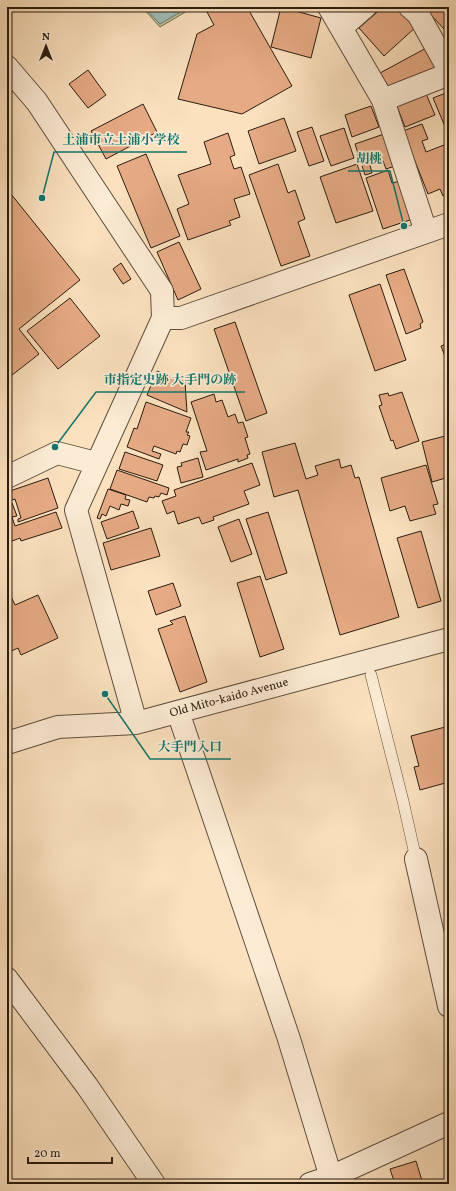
<svg xmlns="http://www.w3.org/2000/svg" width="456" height="1191" font-family="Vollkorn,'Noto Serif JP',serif">
  <style>
    .green { fill: #bac495; stroke: #727052 }
    .water { fill: #a1bcb9; stroke: #717c75 }
    .building { fill: #e6aa84; stroke: #2a1d10 }
    .lines { fill: none; stroke-linecap: round; stroke-linejoin: round }
    .service-casing { stroke: #5e4e3c; stroke-width: 12 }
    .minor-casing { stroke: #5e4e3c; stroke-width: 24 }
    .tertiary-casing { stroke: #5e4e3c; stroke-width: 24 }
    .service { stroke: #fcecd5; stroke-width: 11 }
    .minor { stroke: #fcecd5; stroke-width: 22 }
    .tertiary { stroke: #fcecd5; stroke-width: 22 }
    .labels { text-anchor: middle; dominant-baseline: central; stroke-width: 3.5; stroke-linejoin: round; paint-order: stroke }
    .street-label { font-size: 12px; fill: #2a1d10; stroke: #fcecd5 }
    .leader { fill: none; stroke: #0f766e; stroke-width: 1.5 }
    .callout-dot { fill: #0f766e; stroke: #fcecd5; stroke-width: 1.5 }
    .callout-label { font-size: 13px; text-anchor: middle; font-weight: bold; fill: #0f766e; stroke: #fcecd5; stroke-width: 3.5; stroke-linejoin: round; paint-order: stroke }
  </style>
  <rect width="100%" height="100%" fill="#fbe1be"/>
  <filter id="stains"><feTurbulence type="fractalNoise" baseFrequency=".005" numOctaves="4"/><feColorMatrix values="0 0 0 0 .2 0 0 0 0 .09 0 0 0 0 .02 0 0 0 .5 -.17"/></filter>
  <radialGradient id="worn" r=".72"><stop offset=".6" stop-color="#630" stop-opacity="0"/><stop offset="1" stop-color="#630" stop-opacity=".3"/></radialGradient>
  <path class="green" d="M142,7H194L160,27Z"/>
  <path class="water" d="M144,7H189L160,24Z"/>
  <path class="building" d="M216,7H247L292,86L242,114L178,99L197,34L214,25L207,12Z
    M281,7L321,18L311,58L271,47Z
    M383,7H400L417,26L384,56L359,28Z
    M436,7H449V29L446,31L429,13Z
    M430,46L442,68L407,83L405,79L389,88L380,73Z
    M88,70L106,95L88,108L69,84Z
    M424,89L435,115L405,127L395,101Z
    M446,93L449,102V136L433,98Z
    M143,104L157,132L106,159L91,131Z
    M371,106L379,127L352,137L345,115Z
    M284,118L296,151L259,164L248,131Z
    M422,124L428,139L422,141L426,152L444,145L449,158V193L443,196L440,189L428,194L403,131Z
    M312,127L324,161L309,166L297,132Z
    M344,128L354,158L331,166L320,136Z
    M228,133L235,155L230,157L234,169L241,167L250,194L234,199L240,217L229,221L231,225L188,240L177,209L189,204L178,175L211,164L204,142Z
    M384,134L395,166L386,169L383,161L370,165L372,173L365,175L355,144Z
    M146,154L180,236L151,248L117,166Z
    M278,164L288,193L295,190L305,219L298,222L310,256L281,266L249,175Z
    M357,164L373,211L336,223L320,177Z
    M388,170L392,183L400,181L413,219L383,229L366,178Z
    M7,189L80,280L19,329L39,354L7,379Z
    M179,242L201,289L178,300L157,252Z
    M121,263L131,279L123,284L113,269Z
    M404,269L423,322L420,324L421,328L406,334L386,275Z
    M380,284L406,360L375,371L349,295Z
    M70,298L100,336L58,369L27,331Z
    M235,322L267,413L246,421L214,329Z
    M449,343V367L441,346Z
    M157,371L185,382L187,412L147,395Z
    M402,392L419,441L396,449L393,440L391,441L379,406L382,405L379,395L388,393L389,396Z
    M214,394L216,402L222,400L228,417L235,414L238,423L243,422L248,437L245,438L250,454L247,455L248,458L238,462V459L206,470L200,452L207,451L191,402Z
    M146,402L191,418L186,432H189L187,435L190,436L187,445L183,444L180,452L177,451L176,454L154,446L152,451L161,454L159,459L127,447L134,428L137,429Z
    M449,435V477L432,482L422,442Z
    M295,443L306,479L318,475L315,466L339,459L341,468L351,465L355,478L359,477L399,617L340,635L298,490L274,497L262,452Z
    M125,452L163,465L157,481L119,469Z
    M198,458L203,477L181,483L177,467L182,466L181,463Z
    M252,463L260,485L244,491L249,504L213,517L214,520L202,524L199,517L178,524L174,511L167,514L162,501L176,496L174,490Z
    M426,465L438,504L433,505L436,514L410,521L405,506L390,511L381,478Z
    M117,470L169,488L167,495L161,493L159,497L155,496L154,498L149,497L147,502L110,489Z
    M48,478L58,508L18,522V519L21,518L15,499L9,501L7,492Z
    M108,489L126,495L125,499L130,500L128,506L121,504L119,510L110,506L106,516L102,514L100,519L97,518Z
    M12,503L17,516L12,517L15,526L56,512L62,528L21,541L20,538L7,543V504Z
    M449,505V521H448L444,506Z
    M133,511L139,528L107,539L101,522Z
    M268,512L287,573L266,580L246,519Z
    M239,519L252,554L231,562L218,527Z
    M151,528L160,556L111,570L103,543Z
    M421,531L441,601L418,608L397,538Z
    M260,576L284,649L260,657L237,583Z
    M173,583L181,606L156,615L148,591Z
    M7,588L15,605L38,595L58,638L21,655L18,648L7,653Z
    M185,616L207,682L180,692L158,629L173,624L170,621Z
    M449,726V755L445,756L449,770V782L420,790L414,767L419,766L411,736Z
    M416,1161L423,1184H395L390,1169Z"/>
  <g class="lines">
    <g class="service-casing">
      <path id="service" d="M371,675L403,801L416,859"/>
    </g>
    <g class="minor-casing">
      <path id="minor" d="M329,7L383,100L426,232
        M410,7L418,14L449,70
        M341,28L365,7
        M7,67L37,102L162,291L163,318L76,510L136,723
        M383,100L449,74
        M163,318H181L449,224
        M7,477L57,453L96,463
        M178,712L289,1039L333,1184
        M7,743L58,727L136,723L449,639
        M416,859L449,1006
        M310,1184L331,1177L449,1123"/>
    </g>
    <g class="tertiary-casing">
      <path id="tertiary" d="M7,979L87,1086L154,1184"/>
    </g>
    <use href="#service" class="service"/>
    <use href="#minor" class="minor"/>
    <use href="#tertiary" class="tertiary"/>
  </g>
  <g class="labels">
    <g class="street-label">
      <text transform="translate(229 698) rotate(-15)">Old Mito-kaido Avenue</text>
    </g>
  </g>
  <path class="leader" d="M42 198L54 152H187M404 226L390 171H348M55 447L96 392H245M105 694L150 759H231"/>
  <g class="callout-dot">
    <circle cx="42" cy="198" r="4"/>
    <circle cx="404" cy="226" r="4"/>
    <circle cx="55" cy="447" r="4"/>
    <circle cx="105" cy="694" r="4"/>
  </g>
  <g class="callout-label">
    <text x="121" y="144">土浦市立土浦小学校</text>
    <text x="369" y="163">胡桃</text>
    <text x="170" y="384">市指定史跡 大手門の跡</text>
    <text x="190" y="751">大手門入口</text>
  </g>
  <rect width="456" height="1191" fill="none" stroke="#fbe1be" stroke-width="24"/>
  <rect x="8" y="8" width="440" height="1175" fill="none" stroke="#2a1d10" stroke-width="2"/>
  <rect x="12" y="12" width="432" height="1167" fill="none" stroke="#2a1d10"/>
  <g transform="translate(46 46)" stroke="#fcecd5" stroke-width="3" paint-order="stroke">
  <path d="M0-3L7 15L0 10L-7 15Z" fill="#2a1d10"/>
  <text y="-6" font-size="11" font-weight="bold" text-anchor="middle" fill="#2a1d10">N</text>
  </g>
  <path d="M28 1157v6h84v-6" fill="none" stroke="#2a1d10" stroke-width="2"/>
  <text x="34" y="1157" font-size="12" fill="#2a1d10" stroke="#fcecd5" stroke-width="3" paint-order="stroke">20 m</text>
  <rect width="100%" height="100%" filter="url(#stains)"/>
  <rect width="100%" height="100%" fill="url(#worn)"/>
</svg>
